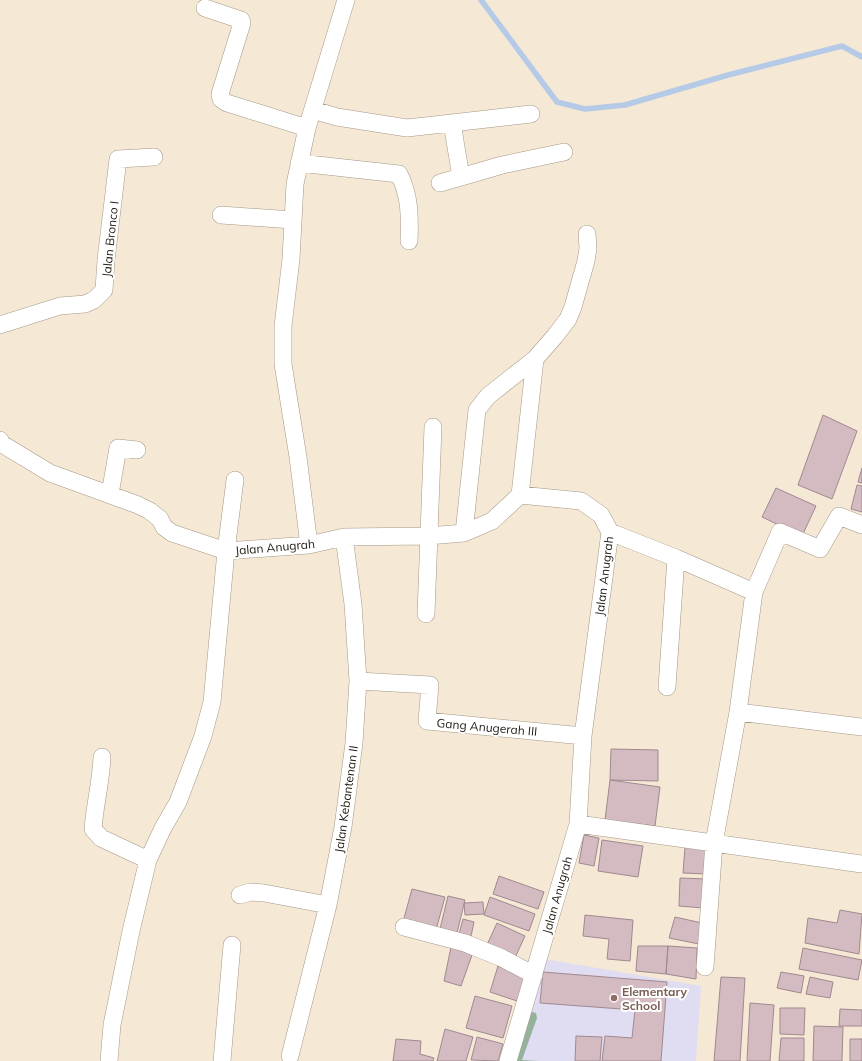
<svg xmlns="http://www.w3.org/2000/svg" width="862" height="1061" font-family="Mulish,sans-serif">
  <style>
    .education { fill: #e0dcf2 }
    .forest { fill: #95b39c }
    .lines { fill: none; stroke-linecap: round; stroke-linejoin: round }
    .stream { stroke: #b4cae7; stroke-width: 5.5 }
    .building { fill: #d4bbc2; stroke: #a0898f }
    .minor-casing { stroke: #a59886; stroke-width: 18 }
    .minor { stroke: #fff; stroke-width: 17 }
    .education-dot { fill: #8d6e63; stroke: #fff; stroke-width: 1.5 }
    .labels { text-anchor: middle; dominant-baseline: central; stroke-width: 4; stroke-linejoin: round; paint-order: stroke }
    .street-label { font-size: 12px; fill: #252019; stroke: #fff }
    .education-label { font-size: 12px; font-weight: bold; fill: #785e54; stroke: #fff; text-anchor: start }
  </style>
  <rect width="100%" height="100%" fill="#f5e8d4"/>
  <path class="education" d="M539,958L701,986L696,1061H508Z"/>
  <path class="forest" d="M523,1010L536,1013L537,1018L522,1060L539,1061H508Z"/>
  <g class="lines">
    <path class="stream" d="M481,0L557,102L585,109L625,105L728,75L842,46L862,57"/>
  </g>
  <path class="building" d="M823,415L857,431L832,499L798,485Z
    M862,468V483L858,482Z
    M857,485L862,486V512L851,509Z
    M776,488L816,506L802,536L762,517Z
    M611,749L658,750V781L610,780Z
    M610,780L660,787L655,826L605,820Z
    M584,835L599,838L594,866L579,863Z
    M602,840L643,846L638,877L598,871Z
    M685,847L709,850L706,874L683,873Z
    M499,876L544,892L538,909L493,894Z
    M680,878L707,879L703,908L679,906Z
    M412,889L445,897L436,930L403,922Z
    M448,896L465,900L456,937L439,933Z
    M490,897L535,914L529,931L484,915Z
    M483,902L484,914L465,915L464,903Z
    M840,910L862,914L859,954L805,943L808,918L837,923Z
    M585,915L633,920L630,961L607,959L609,939L583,936Z
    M675,917L702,923L699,944L669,938Z
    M463,919L474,922L470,941L458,938Z
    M497,923L525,936L514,960L486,947Z
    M638,946H668L666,974L636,971Z
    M668,946L697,948L696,979L666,974Z
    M451,947L472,955L461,986L444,981Z
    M803,948L862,960L858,980L799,969Z
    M498,966L525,977L517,1001L490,992Z
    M543,972L667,982L661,1061H602L605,1036L632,1038L635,1010L540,1003Z
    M781,972L804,976L801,993L777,988Z
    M721,977L745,978L740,1061H714Z
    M810,977L833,982L830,998L806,994Z
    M475,996L512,1006L503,1038L466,1028Z
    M750,1003L774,1005L770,1061H747Z
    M780,1008H805L804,1035L780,1034Z
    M840,1009L862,1010V1026H839Z
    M814,1026L843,1027L842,1061H813Z
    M445,1029L473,1037L466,1061H437Z
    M576,1036L602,1037L600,1061H575Z
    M477,1037L503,1044L498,1061L471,1060Z
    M781,1038H804V1061H779Z
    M396,1039L421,1041L420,1054L434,1058L433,1061H393Z
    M850,1039H862V1061H850Z"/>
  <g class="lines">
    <g class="minor-casing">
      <path id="minor" d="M205,8L241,20L242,23L220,94L221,99L227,103L307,128
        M313,110L337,117L407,128L452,123L461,177L502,165L564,152
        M452,123L531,114
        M299,163L399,174C410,195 410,218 409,241
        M440,183L461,177
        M221,215L293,220
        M0,325L60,306L85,304L94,300L104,290L106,260L118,159L154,157
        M0,440L2,444L50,473L138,505L150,511L160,519L164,527L172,533L226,551L309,545L344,537L428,536L464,533L492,521L520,495L581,501L601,515L610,532L583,736L578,824L508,1061
        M110,494L118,448L137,450
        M520,495L535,359L555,336L568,319L573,307L586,261L588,248L587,234
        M610,532L676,558L754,592L738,712L862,727
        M464,533L477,410L488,396L535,359
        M309,545L298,457L283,364V326L291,259L295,184L307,128L346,0
        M754,592L780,532L820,549L839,516L862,525
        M426,614L433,427
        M358,681L430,685L427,721L583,736
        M667,687L676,558
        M102,757C101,781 95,804 93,829L101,838L148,860
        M578,824L862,864
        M240,895L250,892L264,893L328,905
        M404,927L465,943L502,958L534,975
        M705,967L714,843L738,712
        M290,1056L328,905L343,827L354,743L358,681L353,604L344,537
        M109,1061L112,1025L131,931L148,860L163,828L178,802L203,736L212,702L226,551L235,480
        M222,1061L232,945"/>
    </g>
    <use href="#minor" class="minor"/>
  </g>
  <circle class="education-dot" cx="614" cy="998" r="4"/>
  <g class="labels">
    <g class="street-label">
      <text transform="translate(110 239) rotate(-84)">Jalan Bronco I</text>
      <text transform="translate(275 547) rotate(-5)">Jalan Anugrah</text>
      <text transform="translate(604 576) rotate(-83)">Jalan Anugrah</text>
      <text transform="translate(487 727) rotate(5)">Gang Anugerah III</text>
      <text transform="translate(346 799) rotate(-82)">Jalan Kebantenan II</text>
      <text transform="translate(557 895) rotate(-74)">Jalan Anugrah</text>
    </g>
    <g class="education-label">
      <text x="622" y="991">Elementary<tspan x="622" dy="14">School</tspan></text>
    </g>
  </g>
</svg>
